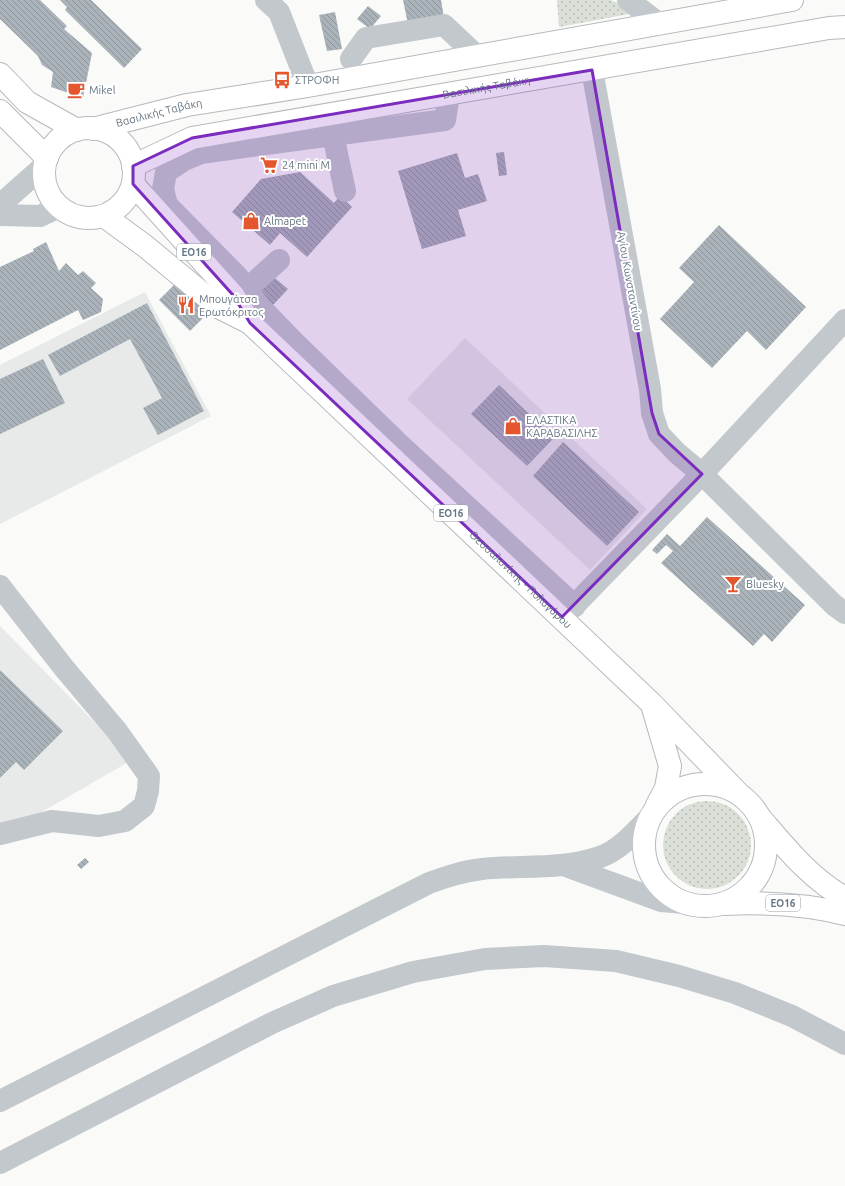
<svg xmlns="http://www.w3.org/2000/svg" width="845" height="1186" font-family="Ubuntu,sans-serif">
  <style>
    .built { fill: #e8e9e9 }
    .grass { fill: url(#grass-dots) }
    .building { fill: url(#building-back-hatch) }
    .lines { fill: none; stroke-linecap: round; stroke-linejoin: round }
    .major-casing { stroke: #b5babe; stroke-width: 24 }
    .minor { stroke: #c3c8cc; stroke-width: 22 }
    .major { stroke: #fff; stroke-width: 22 }
    .marked { fill: #7b2cbf; fill-opacity: 0.2; stroke: #7b2cbf; stroke-width: 3; stroke-linejoin: round }
    .labels { text-anchor: middle; dominant-baseline: central; stroke-width: 4; stroke-linejoin: round; paint-order: stroke }
    .shield { fill: #fff; stroke: #939fa8; stroke-width: 1 }
    .shield-label { font-size: 10px; font-weight: bold; fill: #657683 }
    .poi-label { font-size: 11px; fill: #657683; stroke: #fff; text-anchor: start }
    .street-label { font-size: 11px; fill: #657683; stroke: #fff }
  </style>
  <defs>
    <pattern id="grass-dots" width="8" height="8" patternUnits="userSpaceOnUse"><rect width="8" height="8" fill="#dadfd7"/><path d="M2 2h.1M6 6h.1" fill="none" stroke="#b4b9b4" stroke-width="1.8" stroke-linecap="round"/></pattern>
    <pattern id="building-back-hatch" width="6" height="6" patternUnits="userSpaceOnUse"><rect width="6" height="6" fill="#aab3b9"/><path d="M-1 5l2 2M0 0l6 6M5-1l2 2" fill="none" stroke="#8e969c"/></pattern>
  </defs>
  <rect width="100%" height="100%" fill="#fafaf8"/>
  <path class="built" d="M145,292L211,416L0,524V365Z
    M465,338L647,509L590,570L407,399Z
    M0,626L132,760L0,836Z"/>
  <path class="grass" d="M557,0H610L640,12L559,27Z
    M663 845a44 44 0 1 1 88 0a44 44 0 1 1-88 0Z"/>
  <path class="building" d="M0,0H40L67,26L64,29L92,53L83,98L51,87L53,72L42,65L38,56L0,19Z
    M60,0H91L142,49L124,68L65,10L67,7Z
    M403,0H441L444,18L408,24Z
    M368,6L381,16L370,29L357,19Z
    M335,12L342,49L327,51L319,15Z
    M504,152L507,175L499,176L496,153Z
    M457,153L465,178L478,174L487,201L458,210L466,236L422,249L398,171Z
    M300,172L334,203L340,196L352,207L307,257L280,233L270,245L232,212L261,179Z
    M719,225L806,307L766,350L747,331L712,368L660,319L694,282L679,268Z
    M46,242L59,271L66,263L78,275L83,271L96,283L91,288L103,299L101,312L83,320L78,310L0,350V267L34,251L33,249Z
    M270,274L288,289L273,305L256,290Z
    M181,278L212,309L190,331L159,300Z
    M147,303L204,411L158,435L143,408L162,398L130,339L60,376L48,355Z
    M43,359L65,403L0,434V379Z
    M499,385L554,438L527,466L471,414Z
    M563,442L639,512L607,546L533,476Z
    M707,517L805,605L772,642L764,634L753,646L661,563L673,551L666,545L657,554L652,550L667,534L680,546Z
    M0,670L63,731L24,770L16,762L0,778Z
    M85,858L89,862L81,869L77,865Z"/>
  <g class="lines">
    <g class="major-casing">
      <g id="major">
        <path d="M0,74L27,102L77,130"/>
        <path d="M0,111L47,158"/>
        <circle cx="89" cy="173" r="45"/>
        <path id="s1" d="M93,129L187,105L308,86L792,0"/>
        <path id="s2" d="M133,166L192,138L829,28L845,27"/>
        <path id="s3" d="M133,184L233,295L250,323L651,703L737,792"/>
        <path d="M104,216L145,246L220,308L250,323"/>
        <path d="M653,708L670,766L666,788L657,805"/>
        <circle cx="705" cy="845" r="61"/>
        <path d="M762,820C787,849 811,879 845,898"/>
        <path d="M725,904C766,902 805,904 845,914"/>
      </g>
    </g>
    <path class="minor" d="M266,0L279,12L308,86
      M628,0L660,24
      M351,59L366,38L444,25L477,56
      M592,70L650,389L652,413L659,434L677,453L702,474L834,605L845,613
      M340,113L333,135L201,153L184,160L166,172L163,189L167,205L238,277L260,307L294,342L396,441L575,606
      M345,191L333,135L445,120L449,94
      M0,205L45,165
      M0,215L40,216L59,207
      M247,289L279,260
      M0,586L64,668L117,731L149,776L148,791L144,806L125,821L99,826L52,821L0,834
      M565,615L702,474L845,320
      M563,865L661,901L685,903
      M0,1101L429,883C446,877 463,871 482,869C521,865 563,870 600,857C620,850 636,831 650,817
      M0,1163L272,1023L333,996L413,972L485,959L544,956L616,961L679,976L735,993L792,1016L845,1044"/>
    <use href="#major" class="major"/>
  </g>
  <path class="marked" d="M592,70L652,413L659,434L702,474L562,617L250,323L233,295L133,184V166L192,138Z"/>
  <defs>
    <g id="bus-bare" transform="scale(1.38)"><path d="M-5-6H5V4H4V6H2V4H-2V6H-4V4H-5ZM-3.5-4V0h7V-4ZM-3.5 1.2v1.5H-2V1.2ZM2 1.2v1.5H3.5V1.2Z" fill="#e4572e" stroke="#fff" stroke-width="2.5" paint-order="stroke"/></g>
    <g id="cafe-bare" transform="scale(1.38)"><path d="M-5.5-4.5H6V0H3Q3 3.5 0 3.5H-2.5Q-5.5 3.5-5.5 0ZM3-3.2v2h1.7v-2ZM-6 4.5H4V6H-6Z" fill="#e4572e" stroke="#fff" stroke-width="2.5" paint-order="stroke"/></g>
    <g id="supermarket-bare" transform="scale(1.38)"><path d="M-6-5.5h2.5l.6 2H6L4.5 2H-2.5L-4.4-4H-6ZM-1.5 3.2a1.3 1.3 0 1 0 .1 0ZM3 3.2a1.3 1.3 0 1 0 .1 0Z" fill="#e4572e" stroke="#fff" stroke-width="2.5" paint-order="stroke"/></g>
    <g id="shop-bare" transform="scale(1.38)"><path d="M-5-2.5h2.3a2.7 3.5 0 0 1 5.4 0H5L5.5 6h-11ZM-1.5-2.5h3a1.5 2.3 0 0 0-3 0Z" fill="#e4572e" stroke="#fff" stroke-width="2.5" paint-order="stroke"/></g>
    <g id="restaurant-bare" transform="scale(1.38)"><path d="M-5-6h1v4h1v-4h1v4h1v-4h1v5L-1.5 .5V6h-2V.5L-5-1ZM5-6V6H3V1.5H1.5Q1.5-4 5-6Z" fill="#e4572e" stroke="#fff" stroke-width="2.5" paint-order="stroke"/></g>
    <g id="bar-bare" transform="scale(1.38)"><path d="M-6-5H6L.8 .8V4.5H3.5V6h-7V4.5H-.8V.8Z" fill="#e4572e" stroke="#fff" stroke-width="2.5" paint-order="stroke"/></g>
  </defs>
  <g fill-rule="evenodd">
    <use href="#bus-bare" x="282" y="80"/>
    <use href="#cafe-bare" x="76" y="90"/>
    <use href="#supermarket-bare" x="269" y="165"/>
    <use href="#shop-bare" x="251" y="221"/>
    <use href="#restaurant-bare" x="186" y="305"/>
    <use href="#shop-bare" x="513" y="426"/>
    <use href="#bar-bare" x="733" y="584"/>
  </g>
  <g class="labels">
    <g class="shield">
      <rect x="177" y="244" width="34" height="16" rx="3"/>
      <rect x="434" y="505" width="34" height="16" rx="3"/>
      <rect x="766" y="895" width="34" height="16" rx="3"/>
    </g>
    <g class="shield-label">
      <text x="194" y="252">ΕΟ16</text>
      <text x="451" y="513">ΕΟ16</text>
      <text x="783" y="903">ΕΟ16</text>
    </g>
    <g class="poi-label">
      <text x="295" y="80">ΣΤΡΟΦΗ</text>
      <text x="89" y="90">Mikel</text>
      <text x="282" y="165">24 mini M</text>
      <text x="264" y="221">Almapet</text>
      <text x="199" y="299">Μπουγάτσα<tspan x="199" dy="13">Ερωτόκριτος</tspan></text>
      <text x="526" y="420">ΕΛΑΣΤΙΚΑ<tspan x="526" dy="13">ΚΑΡΑΒΑΣΙΛΗΣ</tspan></text>
      <text x="746" y="584">Bluesky</text>
    </g>
    <g class="street-label">
      <text stroke="none"><textPath href="#s2" startOffset="364">Βασιλικής Ταβάκη</textPath></text>
      <text stroke="none"><textPath href="#s1" startOffset="68">Βασιλικής Ταβάκη</textPath></text>
      <text transform="translate(630 281) rotate(80)">Αγίου Κωνσταντίνου</text>
      <text stroke="none"><textPath href="#s3" startOffset="555">Θεσσαλονίκης - Πολυγύρου</textPath></text>
    </g>
  </g>
</svg>
